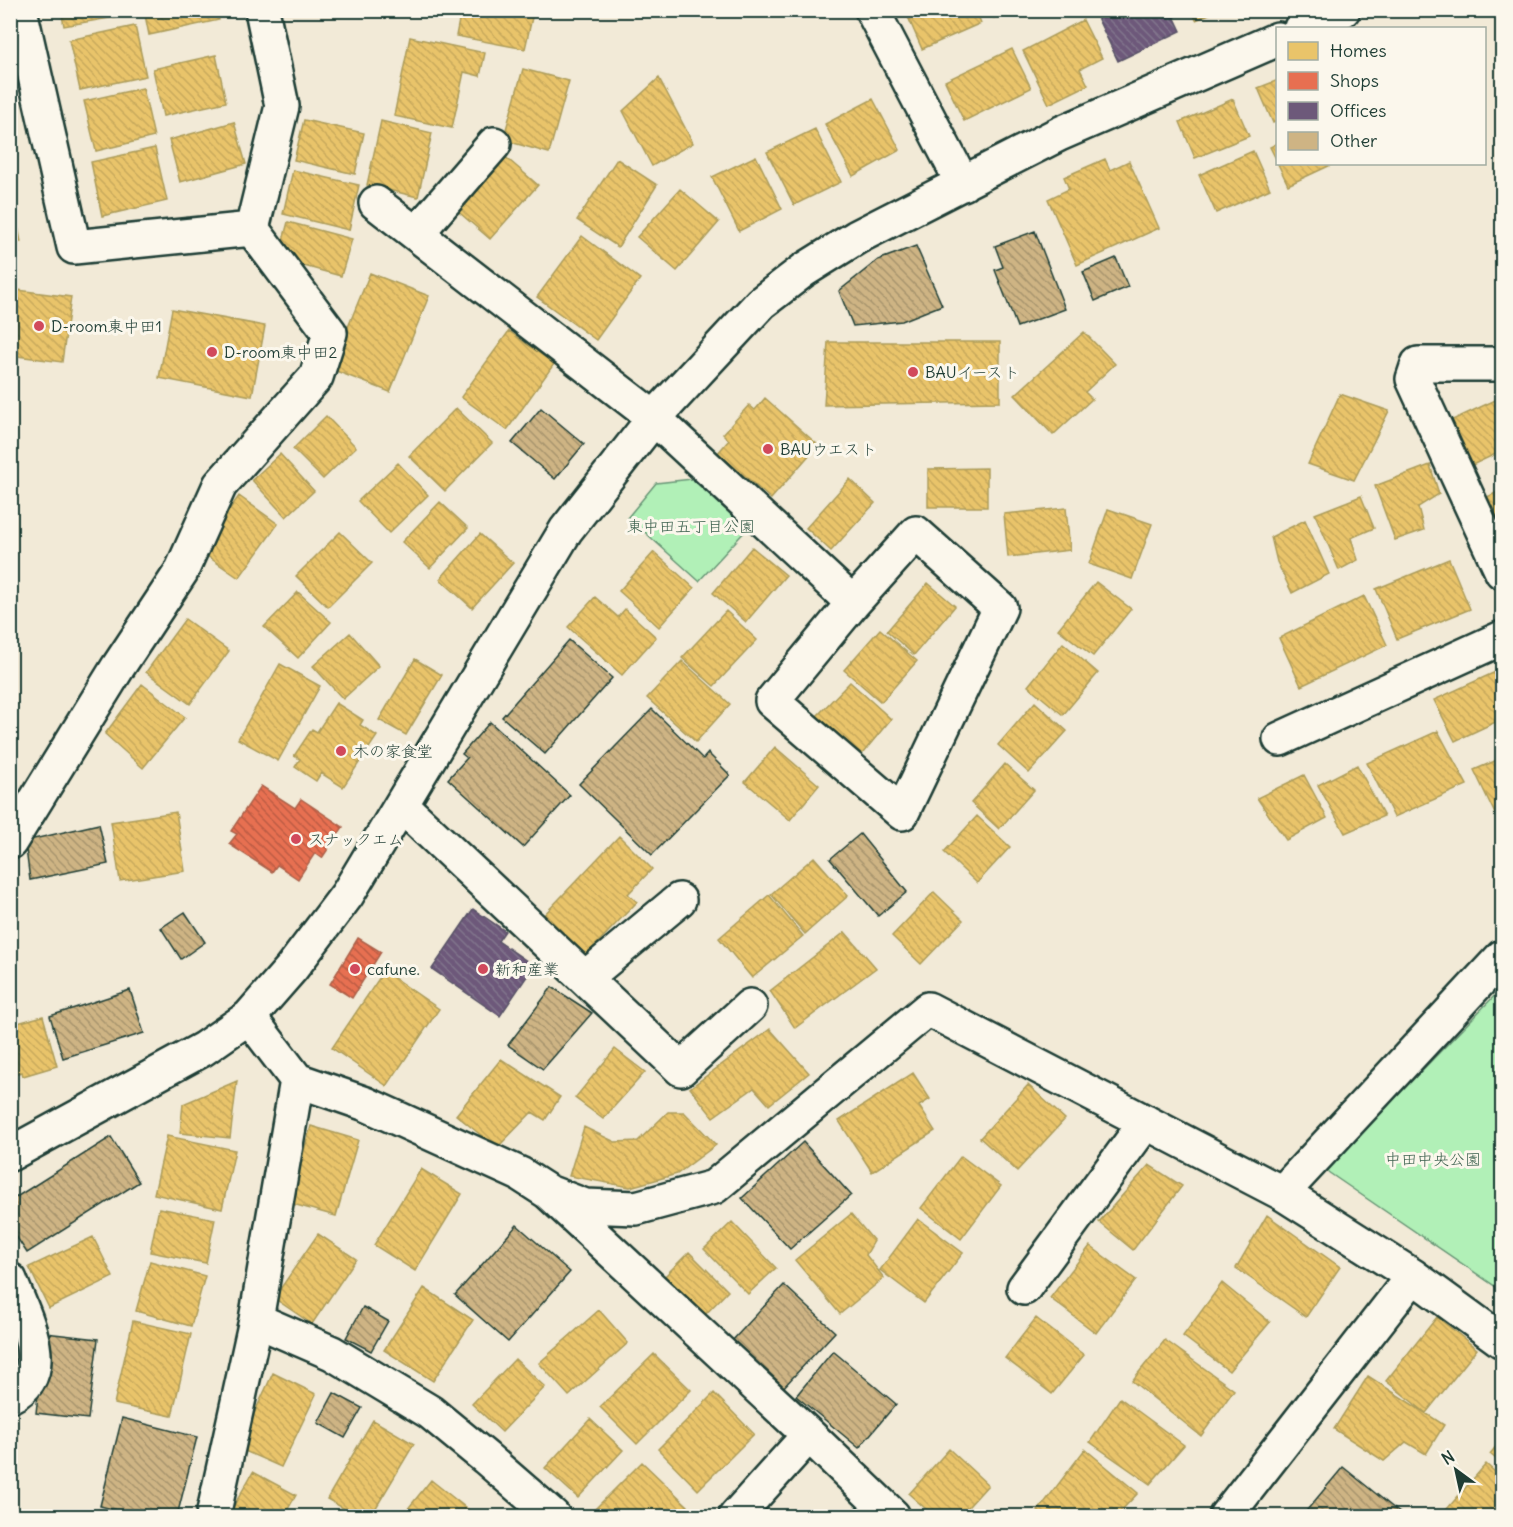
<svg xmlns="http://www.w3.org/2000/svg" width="1513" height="1527" font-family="Delius,'Klee One',sans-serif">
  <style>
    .park { fill: #b1f0b7; stroke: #689676; stroke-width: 1.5 }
    .homes { fill: url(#homes-back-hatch); stroke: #ac9c5a; stroke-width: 1.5 }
    .shops { fill: url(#shops-back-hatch); stroke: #ab6048; stroke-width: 1.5 }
    .offices { fill: url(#offices-back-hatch); stroke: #565165; stroke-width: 1.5 }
    .building { fill: url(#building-back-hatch); stroke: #1f3d34; stroke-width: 1.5 }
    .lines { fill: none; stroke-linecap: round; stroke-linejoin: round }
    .minor-casing { stroke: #1f3d34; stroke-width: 38 }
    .minor { stroke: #fbf7ec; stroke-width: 33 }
    .poi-dot { fill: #d1495b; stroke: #fbf7ec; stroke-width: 2 }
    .labels { text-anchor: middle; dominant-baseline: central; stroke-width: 6; stroke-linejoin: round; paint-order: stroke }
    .poi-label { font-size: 16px; fill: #1f3d34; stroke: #fbf7ec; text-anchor: start }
    .park-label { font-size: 16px; fill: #3c614e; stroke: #fbf7ec }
  </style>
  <defs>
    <pattern id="homes-back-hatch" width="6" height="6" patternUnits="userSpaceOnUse" patternTransform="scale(1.5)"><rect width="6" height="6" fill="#e9c46a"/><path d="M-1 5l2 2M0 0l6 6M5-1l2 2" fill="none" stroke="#c7a95c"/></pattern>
    <pattern id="shops-back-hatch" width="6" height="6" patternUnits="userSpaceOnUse" patternTransform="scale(1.5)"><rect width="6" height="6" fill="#e76f51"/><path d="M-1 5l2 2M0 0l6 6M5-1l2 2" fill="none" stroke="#bb5c44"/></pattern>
    <pattern id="offices-back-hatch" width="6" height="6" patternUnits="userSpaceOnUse" patternTransform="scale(1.5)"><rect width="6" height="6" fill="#6d597a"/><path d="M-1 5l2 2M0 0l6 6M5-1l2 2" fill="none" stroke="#81748c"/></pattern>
    <pattern id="building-back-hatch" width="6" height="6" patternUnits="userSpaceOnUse" patternTransform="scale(1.5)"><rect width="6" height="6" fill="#ceb484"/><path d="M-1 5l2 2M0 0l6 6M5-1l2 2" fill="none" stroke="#a7946d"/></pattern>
  </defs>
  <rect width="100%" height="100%" fill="#f2ead7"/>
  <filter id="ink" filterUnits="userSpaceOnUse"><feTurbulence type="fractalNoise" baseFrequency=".0167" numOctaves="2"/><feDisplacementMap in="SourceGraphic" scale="12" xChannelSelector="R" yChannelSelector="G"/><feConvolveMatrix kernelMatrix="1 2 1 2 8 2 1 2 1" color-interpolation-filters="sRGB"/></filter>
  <g filter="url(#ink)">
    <path class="park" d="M692,479L747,529L699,581L628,517L656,483Z
      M1502,988V1291L1325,1170Z"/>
    <path class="homes" d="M61,10H132L133,14L64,26Z
      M144,10H217L219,20L149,35Z
      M461,10H518L533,13L525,49L456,36Z
      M905,10H976L981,23L922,49Z
      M990,10H1008L994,18Z
      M1192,10H1218L1196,20Z
      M1083,20L1102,58L1080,69L1088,85L1049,104L1023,51Z
      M135,26L146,76L80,90L69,40Z
      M410,37L485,53L480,76L464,72L452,128L394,116Z
      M1012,49L1031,88L964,121L945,81Z
      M216,55L226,102L163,116L153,69Z
      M523,69L569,81L549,153L503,140Z
      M659,78L693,143L652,166L623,111Z
      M1278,80V121L1273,123L1258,88Z
      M143,88L154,137L96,151L84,101Z
      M873,99L900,150L853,176L825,124Z
      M1233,99L1249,136L1195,158L1180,122Z
      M304,120L364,133L355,174L294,160Z
      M381,121L432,133L418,197L367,185Z
      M234,122L246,164L180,182L169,140Z
      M815,129L841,182L794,205L767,152Z
      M1278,143V163L1270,147Z
      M155,148L167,201L102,216L91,162Z
      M1253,151L1270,189L1216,213L1199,175Z
      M502,154L538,185L490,239L454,208Z
      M756,156L782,209L739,231L712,177Z
      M617,159L657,185L618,247L577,220Z
      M1105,159L1110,170L1129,161L1159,228L1077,265L1048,199L1069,189L1064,177Z
      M1278,164H1333L1288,185Z
      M293,170L359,185L349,230L283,214Z
      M680,189L719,222L677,271L637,237Z
      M10,201H13L21,242L10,244Z
      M288,222L352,239L341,276L278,259Z
      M582,236L640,279L596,340L537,297Z
      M370,273L429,296L390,392L331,369Z
      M10,289L71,297L62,362L10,355Z
      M172,309L265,326L252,396L159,378Z
      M509,331L554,364L507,430L461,397Z
      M1084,332L1115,364L1085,392L1092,399L1053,435L1015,395Z
      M828,342H1000V402L824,405Z
      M1340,394L1389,411L1354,480L1308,464Z
      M1502,397V451L1468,467L1448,422Z
      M765,398L818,445L771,499L718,453L729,440L723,434L749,405L755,410Z
      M456,408L492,443L445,491L409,456Z
      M326,416L356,447L323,479L293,449Z
      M280,454L314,491L286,517L252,480Z
      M398,463L428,495L389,533L358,501Z
      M1430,465L1439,494L1418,507L1424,530L1395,540L1375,486Z
      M987,468V507H928V469Z
      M850,479L875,503L831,551L806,528Z
      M1502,490V531L1487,497Z
      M239,496L278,524L239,578L200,551Z
      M1361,496L1374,528L1351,538L1358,560L1339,570L1315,514Z
      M440,502L468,528L430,568L402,542Z
      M1066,508L1070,550L1008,557L1004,514Z
      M1108,509L1152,524L1132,579L1089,564Z
      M1305,520L1329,574L1292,593L1277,562L1271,537Z
      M340,532L372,563L328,607L296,576Z
      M480,534L513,563L472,608L440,579Z
      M752,547L786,575L746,622L713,593Z
      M654,552L694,588L659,627L619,591Z
      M1449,559L1470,609L1397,639L1376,589Z
      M1096,582L1131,609L1093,656L1058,629Z
      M928,583L955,606L914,655L887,631Z
      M298,592L331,622L298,658L264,627Z
      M1364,596L1387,645L1301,686L1279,638Z
      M595,597L618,617L625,609L656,637L622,675L568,627Z
      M726,611L757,640L714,686L682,658Z
      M185,619L229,651L190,704L146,672Z
      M880,629L917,661L881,702L844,670Z
      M350,633L379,666L343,699L313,666Z
      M1063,643L1098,673L1063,715L1028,686Z
      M415,659L442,675L406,735L379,720Z
      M682,661L730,704L696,742L647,698Z
      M280,664L320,686L278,761L238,739Z
      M1502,669V719L1455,741L1434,700Z
      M850,682L891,719L858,759L815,718Z
      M142,684L185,717L143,768L105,734Z
      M1035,702L1067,731L1029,773L998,745Z
      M336,703L363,720L360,725L377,736L343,787L321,773L316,781L295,767L300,759L294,756L312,729L317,732Z
      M1438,731L1467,785L1394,817L1367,763Z
      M775,747L819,785L790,820L745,782Z
      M1502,758V815L1497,818L1474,770Z
      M1005,764L1034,790L999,829L971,803Z
      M1357,765L1384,816L1345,833L1318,785Z
      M1304,775L1327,818L1286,840L1257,798Z
      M176,812L185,871L120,881L111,822Z
      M977,816L1010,847L977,883L944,852Z
      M619,836L652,869L628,894L637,902L584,957L542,917Z
      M814,857L848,896L805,934L771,894Z
      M934,892L963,920L921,964L892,936Z
      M769,895L803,936L752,978L719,938Z
      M845,932L876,968L795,1028L770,991Z
      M384,971L439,1009L387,1086L332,1048Z
      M43,1016L57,1066L23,1076L22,1072L10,1075V1025Z
      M770,1029L809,1073L769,1105L754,1088L713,1117L690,1088Z
      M615,1049L645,1072L603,1119L575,1098Z
      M501,1059L560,1097L545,1120L532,1112L497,1148L456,1115Z
      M913,1073L930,1099L919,1106L935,1131L872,1172L839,1121Z
      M237,1081L230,1138L180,1133L183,1104Z
      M1028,1085L1065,1119L1017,1171L980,1138Z
      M668,1112H684L716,1145L677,1174L630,1187L569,1176L584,1127L615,1142L638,1141Z
      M311,1126L358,1140L336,1216L289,1203Z
      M167,1136L235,1150L222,1209L154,1194Z
      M961,1156L1001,1186L961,1239L921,1208Z
      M1149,1165L1182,1186L1133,1250L1099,1222Z
      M421,1169L462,1194L415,1271L374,1245Z
      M159,1208L215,1219L206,1263L150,1252Z
      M851,1214L874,1241L866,1255L884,1278L840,1314L795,1260Z
      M1267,1215L1340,1267L1306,1317L1236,1268Z
      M918,1219L963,1253L924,1303L880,1270Z
      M732,1222L776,1268L748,1294L704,1249Z
      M318,1234L356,1259L312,1324L274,1298Z
      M93,1237L113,1277L49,1308L29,1267Z
      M1090,1246L1136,1280L1096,1333L1050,1298Z
      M689,1252L728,1291L700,1320L660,1281Z
      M150,1261L205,1276L191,1326L136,1311Z
      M1222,1283L1270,1322L1229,1371L1183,1336Z
      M424,1288L473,1320L433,1381L384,1350Z
      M599,1310L628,1343L569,1396L539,1363Z
      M1437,1317L1477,1349L1426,1413L1386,1381Z
      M1036,1318L1084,1355L1052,1394L1005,1358Z
      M133,1321L191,1334L172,1416L114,1404Z
      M1165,1340L1234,1390L1201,1436L1132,1381Z
      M654,1354L691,1390L637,1444L600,1407Z
      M515,1359L545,1387L502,1432L472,1404Z
      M273,1373L316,1394L281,1467L238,1448Z
      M1368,1376L1444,1425L1426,1454L1406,1442L1384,1461L1334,1429Z
      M714,1393L754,1434L698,1490L658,1449Z
      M1120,1398L1184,1445L1150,1484L1090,1442Z
      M590,1419L623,1450L578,1498L545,1468Z
      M373,1420L414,1444L371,1516H357L327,1499Z
      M1502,1439V1464L1490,1454Z
      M949,1449L988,1485L960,1516H934L909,1494Z
      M1085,1449L1138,1493L1116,1516H1045L1038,1511Z
      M642,1462L688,1506L677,1516H588Z
      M1486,1464L1502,1478V1516H1441Z
      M253,1472L296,1495L284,1516H228Z
      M431,1480L475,1515L474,1516H402Z"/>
    <path class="shops" d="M261,786L295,808L301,799L343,827L322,858L315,853L298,879L277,865L272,872L229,844L237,834L231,831Z
      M358,938L381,952L352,998L330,984Z"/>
    <path class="offices" d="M1101,10H1171L1181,31L1118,61L1095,13Z
      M473,909L505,931L498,941L534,966L500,1016L432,969Z"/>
    <path class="building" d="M1035,231L1065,309L1017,327L995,270L1003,267L995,246Z
      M916,246L942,305L902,321L853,326L839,291L878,260Z
      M1116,258L1128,287L1095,301L1083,272Z
      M541,408L584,444L555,479L512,443Z
      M569,640L612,678L545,754L502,717Z
      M652,709L703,759L708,753L730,775L652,855L579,784Z
      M490,722L570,795L523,847L448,779L467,758L462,754Z
      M99,824L108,864L30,880L25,841Z
      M860,834L907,892L878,916L830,859Z
      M185,912L205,942L181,959L161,928Z
      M552,987L592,1013L543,1069L508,1045Z
      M130,990L144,1033L63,1058L50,1016Z
      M111,1137L139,1182L27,1253L10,1227V1201Z
      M803,1142L851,1195L790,1249L742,1198Z
      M517,1225L570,1272L508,1342L455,1295Z
      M784,1285L835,1332L782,1389L731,1342Z
      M363,1307L388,1321L371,1351L346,1338Z
      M45,1333L98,1339L88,1419L36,1413Z
      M833,1351L896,1404L859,1448L796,1396Z
      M334,1393L362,1408L345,1438L318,1423Z
      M122,1418L197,1437L177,1516H140L100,1506Z
      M1343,1467L1401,1514L1399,1516H1302Z"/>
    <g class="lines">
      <g class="minor-casing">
        <path id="minor" d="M20,10L74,247L252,229
          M872,10L963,184
          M1301,28L1343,10
          M376,203L654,418L853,603L916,533L1000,608L902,813L772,701L853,603
          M416,234L494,144
          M1502,364H1418L1413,379L1502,572
          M1280,739L1502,638
          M401,805L681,1069L750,1006
          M10,842L118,667L181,572L220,485L316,377L330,333L252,229L282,106L262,10
          M1502,957L1282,1193L1413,1276L1502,1341
          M585,978L679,900
          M249,1017L297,1080L366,1104L520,1174L548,1192L809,1435L893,1516
          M10,1154L203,1049L249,1017L291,969L347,895L566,530L654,418L761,303L804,270L857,237L1059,134L1278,39
          M548,1192L585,1206L636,1208L714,1187L928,1009L1282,1193
          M10,1280C23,1315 57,1373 10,1396
          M1024,1288L1146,1122
          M256,1320L332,1353L430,1412L486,1458L553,1516
          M213,1516L256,1320L297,1080
          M736,1516L809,1435
          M1226,1516L1413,1276"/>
      </g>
      <use href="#minor" class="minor"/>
    </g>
  </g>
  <g class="poi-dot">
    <circle cx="39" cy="326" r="6"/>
    <circle cx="212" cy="352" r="6"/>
    <circle cx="913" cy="372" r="6"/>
    <circle cx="768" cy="449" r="6"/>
    <circle cx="341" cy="751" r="6"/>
    <circle cx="296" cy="839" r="6"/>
    <circle cx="355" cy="969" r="6"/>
    <circle cx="483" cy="969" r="6"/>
  </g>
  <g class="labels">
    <g class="poi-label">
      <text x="51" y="326">D-room東中田1</text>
      <text x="224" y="352">D-room東中田2</text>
      <text x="925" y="372">BAUイースト</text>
      <text x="780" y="449">BAUウエスト</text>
      <text x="353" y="751">木の家食堂</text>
      <text x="308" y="839">スナックエム</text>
      <text x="367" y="969">cafune.</text>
      <text x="495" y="969">新和産業</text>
    </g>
    <g class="park-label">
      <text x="691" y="526">東中田五丁目公園</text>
      <text x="1433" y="1159">中田中央公園</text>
    </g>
  </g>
  <rect width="1513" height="1527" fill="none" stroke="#fbf7ec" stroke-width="36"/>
  <rect x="18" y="18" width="1477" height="1491" fill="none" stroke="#1f3d34" stroke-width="2" filter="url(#ink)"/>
  <rect x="1276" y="27" width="210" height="138" fill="#fbf7ec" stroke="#a3ada2" stroke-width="1.5"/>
  <rect x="1288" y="42" width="30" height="18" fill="#e9c46a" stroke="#a3ada2" stroke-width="1.5"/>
  <text x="1330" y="57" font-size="18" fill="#1f3d34">Homes</text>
  <rect x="1288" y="72" width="30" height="18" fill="#e76f51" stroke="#a3ada2" stroke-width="1.5"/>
  <text x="1330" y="87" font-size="18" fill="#1f3d34">Shops</text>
  <rect x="1288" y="102" width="30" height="18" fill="#6d597a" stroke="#a3ada2" stroke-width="1.5"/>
  <text x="1330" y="117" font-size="18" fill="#1f3d34">Offices</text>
  <rect x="1288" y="132" width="30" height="18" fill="#ceb484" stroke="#a3ada2" stroke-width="1.5"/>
  <text x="1330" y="147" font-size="18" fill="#1f3d34">Other</text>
  <g transform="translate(1456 1470) rotate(327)" stroke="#fbf7ec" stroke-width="4.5" paint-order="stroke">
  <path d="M0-4.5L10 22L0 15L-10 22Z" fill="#1f3d34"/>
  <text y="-9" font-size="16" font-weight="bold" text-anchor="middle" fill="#1f3d34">N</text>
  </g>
</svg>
